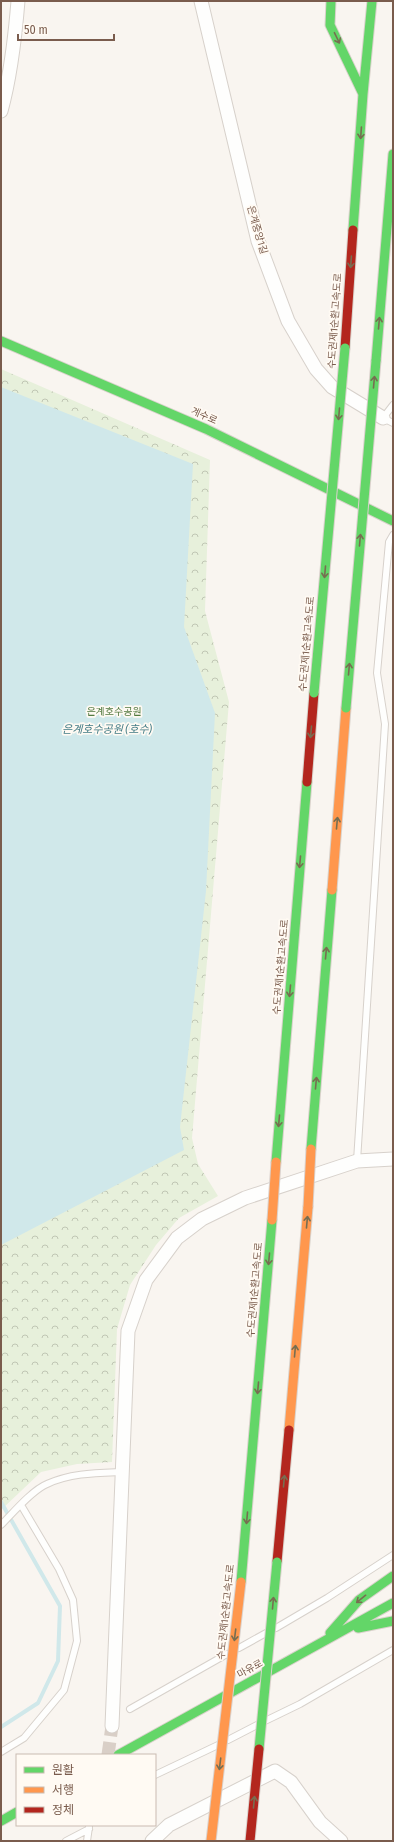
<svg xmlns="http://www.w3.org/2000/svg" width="394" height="1842" font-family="'Fira Sans Condensed','Noto Sans KR',sans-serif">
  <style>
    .park { fill: url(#park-crowns) }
    .water { fill: #d0e8ea }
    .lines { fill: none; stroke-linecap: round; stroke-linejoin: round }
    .stream { stroke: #d0e8ea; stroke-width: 4 }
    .street-tunnel { stroke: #d9cfc7; stroke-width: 13; stroke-dasharray: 13 6; stroke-linecap: butt }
    .lane-casing { stroke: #d7d1cb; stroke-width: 8 }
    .street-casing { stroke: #d7d1cb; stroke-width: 15 }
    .fast-casing { stroke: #d9d2cb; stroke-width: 11 }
    .slow-casing { stroke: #d9d2cb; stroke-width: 11 }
    .jam-casing { stroke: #d9d2cb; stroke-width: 11 }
    .lane { stroke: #fefefd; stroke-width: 6 }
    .street { stroke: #fefefd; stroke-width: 13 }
    .fast { stroke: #63d668; stroke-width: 9 }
    .slow { stroke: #ff974d; stroke-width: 9 }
    .jam { stroke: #b3261e; stroke-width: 9 }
    .fast-bridge-casing { stroke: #dad1cc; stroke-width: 11; stroke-linecap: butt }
    .slow-bridge-casing { stroke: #dad1cc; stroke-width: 11; stroke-linecap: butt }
    .jam-bridge-casing { stroke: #dad1cc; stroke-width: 11; stroke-linecap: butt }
    .fast-bridge { stroke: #63d668; stroke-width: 9 }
    .slow-bridge { stroke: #ff974d; stroke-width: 9 }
    .jam-bridge { stroke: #b3261e; stroke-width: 9 }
    .oneway { stroke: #776e51 }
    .labels { text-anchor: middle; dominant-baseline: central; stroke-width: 3.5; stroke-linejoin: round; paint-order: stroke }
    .street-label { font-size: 10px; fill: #7a5c4d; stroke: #fffaf3 }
    .park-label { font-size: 10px; fill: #537a41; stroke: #fffaf3 }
    .water-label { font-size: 11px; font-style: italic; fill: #437c86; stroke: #fffaf3 }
  </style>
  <defs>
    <pattern id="park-crowns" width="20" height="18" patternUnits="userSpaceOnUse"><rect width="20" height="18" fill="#e7f0db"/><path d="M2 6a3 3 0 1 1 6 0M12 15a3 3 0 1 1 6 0" fill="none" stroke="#c0c6b4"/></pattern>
  </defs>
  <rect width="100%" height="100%" fill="#f9f5f0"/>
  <path class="park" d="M1,369L210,460L205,611L229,702L192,1138L198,1164L218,1196L179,1218L156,1245L130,1285L117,1329L112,1462L77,1464L41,1472L1,1510Z"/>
  <path class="water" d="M1,387L193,464L184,627L215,713L206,891L180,1127L184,1150L1,1245Z"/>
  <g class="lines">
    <path class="stream" d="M1,1502L60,1606L58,1661L38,1703L1,1727"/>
    <path class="street-tunnel" d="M108,1755L112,1726"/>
    <g class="lane-casing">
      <path id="lane" d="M393,405L383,418L393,423
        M357,1161L385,724L377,673L389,542L393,535
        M1,1525C12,1514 32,1490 47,1484C71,1473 96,1473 122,1472
        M276,1628L327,1598L393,1555
        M239,1648L266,1633
        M130,1709L227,1654
        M265,1721L300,1704L393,1650
        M228,1740L257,1725
        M1,1752L24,1738L64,1690L77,1641L73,1600L59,1569L21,1505
        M155,1775L218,1745
        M66,1841L89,1829
        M87,1841L89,1827"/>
    </g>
    <g class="street-casing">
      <path id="street" d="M201,1L258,241L288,321L316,369L332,387L383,418
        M1,111C11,75 15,38 18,1
        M112,1726L128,1331L146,1280L177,1238L202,1219L245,1198L357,1161L393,1159
        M152,1841L169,1825L275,1771L291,1782L320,1822L341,1841"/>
    </g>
    <g class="fast-casing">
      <path id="fast" d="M331,1L330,25L363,94
        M353,230L363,94L372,1
        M1,341L206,429L393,521
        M376,361L393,154
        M311,1149L332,890
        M276,1162L307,782
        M241,1582L272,1220
        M358,1628L393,1621
        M330,1633L359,1600L393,1576
        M118,1755L393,1603
        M1,1821L17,1812"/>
    </g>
    <g class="slow-casing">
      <path id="slow" d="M332,890L346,708
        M289,1430L308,1207"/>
    </g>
    <g class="jam-casing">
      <path id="jam" d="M345,348L353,230
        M307,782L314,693
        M277,1562L289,1430"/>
    </g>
    <use href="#lane" class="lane"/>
    <use href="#street" class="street"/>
    <use href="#fast" class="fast"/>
    <use href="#slow" class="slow"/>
    <use href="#jam" class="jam"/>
    <g class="fast-bridge-casing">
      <path id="fast-bridge" d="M314,693L345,348
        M346,708L376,361
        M259,1749L277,1562"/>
    </g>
    <g class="slow-bridge-casing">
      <path id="slow-bridge" d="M308,1207L311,1149
        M272,1220L276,1162
        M211,1841L241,1582"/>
    </g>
    <g class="jam-bridge-casing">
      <path id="jam-bridge" d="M250,1841L259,1749"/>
    </g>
    <use href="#fast-bridge" class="fast-bridge"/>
    <use href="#slow-bridge" class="slow-bridge"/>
    <use href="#jam-bridge" class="jam-bridge"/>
  </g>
  <defs><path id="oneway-shaft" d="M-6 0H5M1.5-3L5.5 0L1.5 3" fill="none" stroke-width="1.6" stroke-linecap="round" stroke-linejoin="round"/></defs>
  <g class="oneway">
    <use href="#oneway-shaft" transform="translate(337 38) rotate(64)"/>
    <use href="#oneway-shaft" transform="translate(361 133) rotate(94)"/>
    <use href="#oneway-shaft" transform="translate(351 262) rotate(94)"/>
    <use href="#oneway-shaft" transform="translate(379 323) rotate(-85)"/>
    <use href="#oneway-shaft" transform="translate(374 382) rotate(-85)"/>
    <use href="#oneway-shaft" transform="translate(339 414) rotate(95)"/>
    <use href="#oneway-shaft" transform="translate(360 540) rotate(-85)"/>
    <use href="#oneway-shaft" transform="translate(325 572) rotate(95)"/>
    <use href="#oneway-shaft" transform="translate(349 669) rotate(-85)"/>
    <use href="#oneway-shaft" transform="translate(311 732) rotate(95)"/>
    <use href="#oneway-shaft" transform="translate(337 823) rotate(-85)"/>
    <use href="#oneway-shaft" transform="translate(300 862) rotate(95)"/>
    <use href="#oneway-shaft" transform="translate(326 953) rotate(-85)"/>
    <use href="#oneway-shaft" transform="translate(290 991) rotate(95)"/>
    <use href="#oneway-shaft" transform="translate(316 1083) rotate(-85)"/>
    <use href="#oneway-shaft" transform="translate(279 1121) rotate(95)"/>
    <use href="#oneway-shaft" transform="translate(307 1222) rotate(-85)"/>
    <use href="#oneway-shaft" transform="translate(269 1259) rotate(95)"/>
    <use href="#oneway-shaft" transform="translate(295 1351) rotate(-85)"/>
    <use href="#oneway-shaft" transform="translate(258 1388) rotate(95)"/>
    <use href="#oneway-shaft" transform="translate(284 1481) rotate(-85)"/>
    <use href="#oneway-shaft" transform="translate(247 1518) rotate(95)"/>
    <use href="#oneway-shaft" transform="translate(361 1599) rotate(141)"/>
    <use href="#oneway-shaft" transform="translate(273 1603) rotate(-85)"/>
    <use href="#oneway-shaft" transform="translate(235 1635) rotate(97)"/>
    <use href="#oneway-shaft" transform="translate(220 1764) rotate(97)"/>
    <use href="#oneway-shaft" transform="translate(254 1802) rotate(-85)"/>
  </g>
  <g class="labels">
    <g class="street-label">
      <text transform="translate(257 230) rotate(74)">은계중앙1길</text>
      <text transform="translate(335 321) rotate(-86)">수도권제1순환고속도로</text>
      <text transform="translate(204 416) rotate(24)">계수로</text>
      <text transform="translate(307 644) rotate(-85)">수도권제1순환고속도로</text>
      <text transform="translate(281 967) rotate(-85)">수도권제1순환고속도로</text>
      <text transform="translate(255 1290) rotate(-85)">수도권제1순환고속도로</text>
      <text transform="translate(226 1612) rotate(-84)">수도권제1순환고속도로</text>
      <text transform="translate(250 1669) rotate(-29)">마유로</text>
    </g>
    <g class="park-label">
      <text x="114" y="712">은계호수공원</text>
    </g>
    <g class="water-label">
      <text x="107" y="729">은계호수공원 (호수)</text>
    </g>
  </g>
  <rect width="394" height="1842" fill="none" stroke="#7a5c4d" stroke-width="4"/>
  <rect x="16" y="1754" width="140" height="72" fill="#fffaf3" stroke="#cabbb1"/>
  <rect x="24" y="1767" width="20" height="6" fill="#63d668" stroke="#cabbb1"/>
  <text x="52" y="1774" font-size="12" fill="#7a5c4d">원활</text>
  <rect x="24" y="1787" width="20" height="6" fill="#ff974d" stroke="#cabbb1"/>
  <text x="52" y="1794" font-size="12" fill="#7a5c4d">서행</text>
  <rect x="24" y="1807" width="20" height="6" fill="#b3261e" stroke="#cabbb1"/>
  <text x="52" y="1814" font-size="12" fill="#7a5c4d">정체</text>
  <path d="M18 34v6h96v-6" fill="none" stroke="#7a5c4d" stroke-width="2"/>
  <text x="24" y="34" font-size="12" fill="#7a5c4d" stroke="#fffaf3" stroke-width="3" paint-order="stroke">50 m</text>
</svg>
